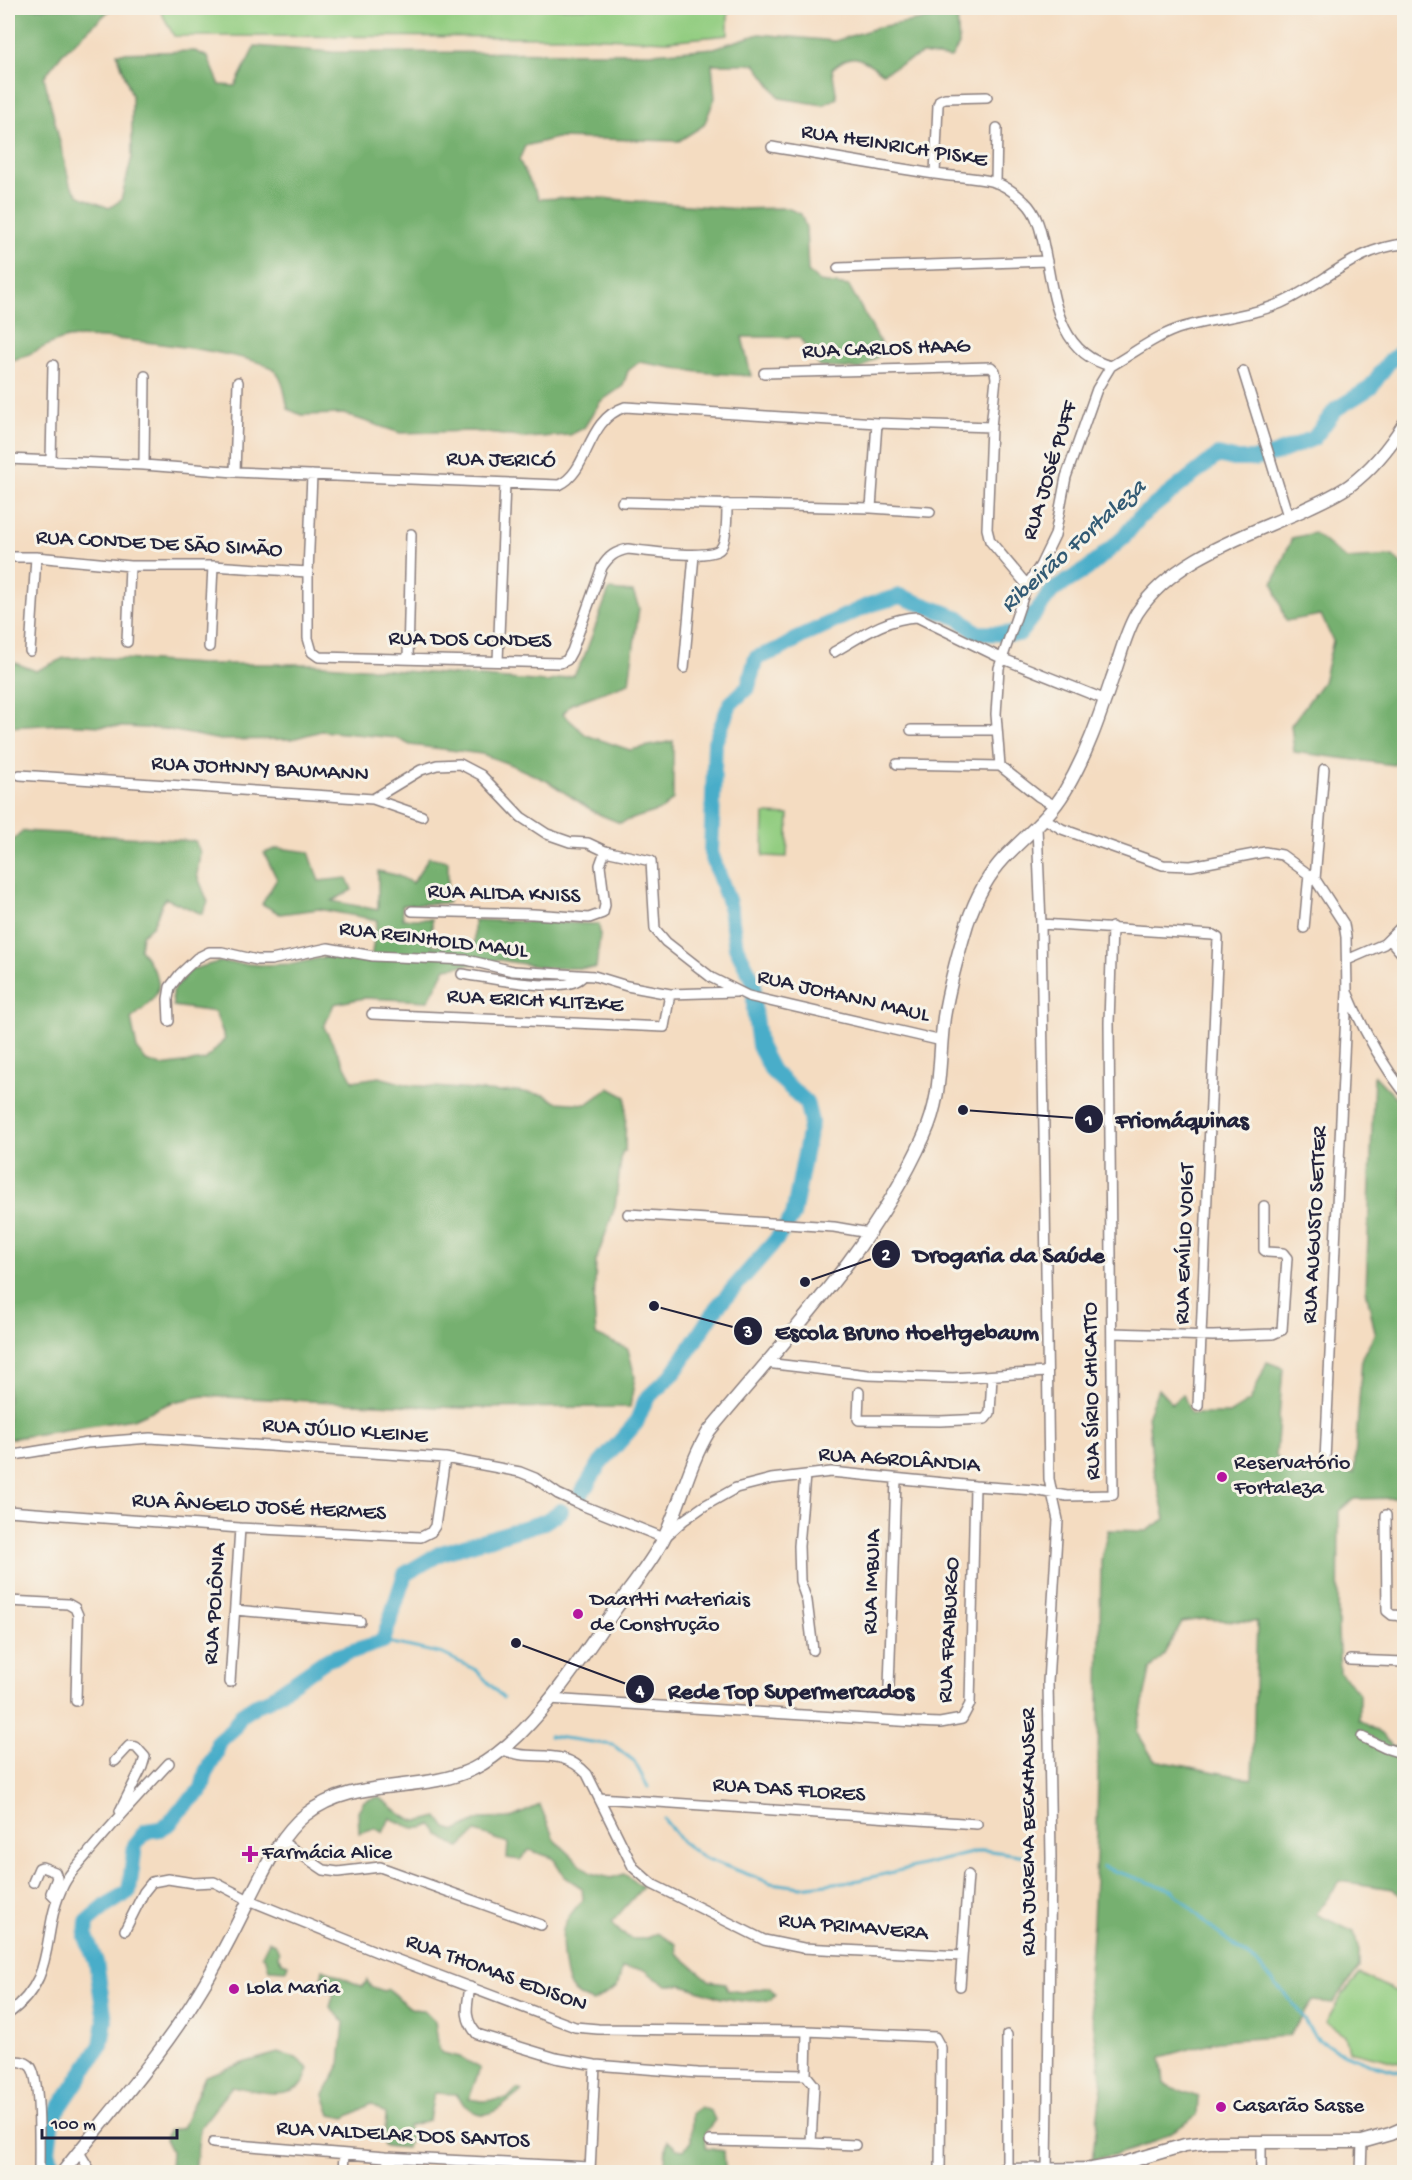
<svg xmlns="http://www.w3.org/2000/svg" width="1412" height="2180" font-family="'Gochi Hand',sans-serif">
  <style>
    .green { fill: #93cd81; stroke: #5a785e; stroke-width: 1.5 }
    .forest { fill: #76b06f; stroke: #4c6955; stroke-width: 1.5; fill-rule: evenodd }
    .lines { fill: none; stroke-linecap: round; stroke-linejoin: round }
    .stream { stroke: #4aadc9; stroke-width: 3 }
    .river { stroke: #4aadc9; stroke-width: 16 }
    .street-casing { stroke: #8b7f7e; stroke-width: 12 }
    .secondary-casing { stroke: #8b7f7e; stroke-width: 15 }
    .street { stroke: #fff; stroke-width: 9 }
    .secondary { stroke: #fff; stroke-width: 12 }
    .poi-dot { fill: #b5179e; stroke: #f7f3e8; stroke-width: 2 }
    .labels { text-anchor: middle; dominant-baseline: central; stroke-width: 6; stroke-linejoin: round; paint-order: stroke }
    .street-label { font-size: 22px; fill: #22223b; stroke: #f7f3e8 }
    .poi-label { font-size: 22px; fill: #22223b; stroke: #f7f3e8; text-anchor: start }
    .water-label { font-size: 24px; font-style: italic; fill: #325a74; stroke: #f7f3e8 }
    .leader { fill: none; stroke: #22223b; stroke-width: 2 }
    .callout-dot { fill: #22223b; stroke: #f7f3e8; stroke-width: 2 }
    .mark-label { font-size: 18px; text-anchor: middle; font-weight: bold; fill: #fff }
    .callout-label { font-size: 24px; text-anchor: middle; font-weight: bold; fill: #22223b; stroke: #f7f3e8; stroke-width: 6; stroke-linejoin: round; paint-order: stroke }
  </style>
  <rect width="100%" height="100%" fill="#f7f3e8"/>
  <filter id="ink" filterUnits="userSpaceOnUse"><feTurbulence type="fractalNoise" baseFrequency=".0167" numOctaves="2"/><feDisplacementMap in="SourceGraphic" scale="12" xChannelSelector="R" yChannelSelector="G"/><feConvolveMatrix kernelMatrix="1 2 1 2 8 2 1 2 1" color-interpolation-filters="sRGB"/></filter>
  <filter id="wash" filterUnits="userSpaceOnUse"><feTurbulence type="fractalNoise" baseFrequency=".008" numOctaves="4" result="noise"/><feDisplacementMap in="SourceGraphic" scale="24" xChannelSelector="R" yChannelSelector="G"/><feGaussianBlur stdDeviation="1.35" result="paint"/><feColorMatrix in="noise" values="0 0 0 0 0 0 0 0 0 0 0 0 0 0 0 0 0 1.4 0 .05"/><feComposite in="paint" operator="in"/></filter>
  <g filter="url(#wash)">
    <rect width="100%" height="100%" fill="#f4dcc1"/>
    <path class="green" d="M159,8H728V35L667,41L582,37L174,36Z
      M764,814L789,815L787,857L763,856Z
      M1360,1974L1401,1994L1404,2004V2064L1349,2051L1345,2035L1326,2022L1343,1994Z"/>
    <path class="forest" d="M8,8H112L62,54L44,77L70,184L79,196L109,208L121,200L132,157V96L117,53L195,51L208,57L220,85L235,86L255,46L332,52L653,53L714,48L759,34L835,41L879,27L957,14L959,45L951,58L922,54L883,73C861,59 854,49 832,69L837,98L823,105L780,98L755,64H712L715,98L704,125L679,141L557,138L525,146L519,160L539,199L586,197L738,209L787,208L801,214L806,228L808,272L820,282L849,286L885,351L861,369L820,367L799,337H742L751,376L698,372L639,362L628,371L623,386L600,402L584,428L570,435L526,438L472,431L400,433L344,414L301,415L288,409C285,396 284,380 274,370C258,353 94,333 68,338C47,342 29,358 8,361Z
      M1314,533L1346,559L1393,556L1404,567V745L1394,765L1294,752L1291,725L1323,682L1333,641L1321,615L1286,621L1273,583L1292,538Z
      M609,590L633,592L639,608L629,683L571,704L563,714L586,735L630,750L673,741V799L663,809L620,823L596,813L547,781L509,764L482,754L410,745L397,738L321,731L292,739L220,740L165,729L61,724L8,727V660L36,671L64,658L93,657L200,664H312L547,682L574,675L584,657Z
      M23,831L195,841L200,852L197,875L208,902L202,914L165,898L153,925L142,935L140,949C166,986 166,990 131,1019L137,1049L146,1061L161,1066L205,1060L225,1039L215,1012L173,1006L172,992L190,970L218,962L261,965L294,964L329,956L371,959L377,920L319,909L280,914L262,904L277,879L264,853L278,848L309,852L319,881L347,878L352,890L332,901L378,910V871L396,875L413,883L429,857L448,861V903L402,905L403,919H432V945H474V920L599,924L600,935L596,968H547L500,960L446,968L428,1001L364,998L334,1004L324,1027L353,1081L379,1077L409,1085L500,1092L516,1091L545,1095L556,1102L587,1104L609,1088L626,1097L625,1151L622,1152L615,1207L596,1261L594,1305L596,1335L628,1349L635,1377L630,1407L460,1408L203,1396L173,1402L133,1419L8,1439V1029L11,1022L8,1007V845Z
      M1374,1075L1404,1106V1498L1354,1499L1339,1511L1338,1630L1340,1673L1359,1692V1720L1382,1734L1392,1746L1404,1747V1898L1392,1889L1340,1881L1316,1914L1354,1932L1359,1951V1968L1333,2003L1313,2001L1289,2036L1218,2041L1161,2057L1164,2084L1198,2097L1197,2115C1160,2143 1137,2150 1092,2160L1102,2085L1088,1985L1093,1922L1097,1832L1101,1560L1108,1530L1146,1531L1165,1519L1153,1466L1148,1414L1158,1389L1172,1404L1183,1394L1191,1414H1229L1250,1401L1267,1362L1283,1368L1276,1455L1288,1475L1313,1471L1354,1473L1362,1357L1375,1333L1366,1289ZM1202,1619L1257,1622L1252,1779L1154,1760L1137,1732L1150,1670L1163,1656L1182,1622Z
      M377,1797C391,1802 402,1821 419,1821C425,1821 432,1818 438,1817L446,1828L456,1831L480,1819L511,1818L540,1805L554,1839L590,1873L611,1878L624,1874L643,1887L612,1922C623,1940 639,1944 657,1933L676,1944L677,1953L710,1981L726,1983L727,1990L742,1992L769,1987L775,1994L771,2000L742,2001L721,1998L683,1985H667L655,1978L645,1970L622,1968L617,1987L593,2002C584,1999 575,1995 570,1987C564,1977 560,1936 564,1926C568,1916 575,1908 583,1900L582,1888L565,1877L553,1858L529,1850L520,1860L507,1858L508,1843L476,1832L459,1848L440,1836L432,1825C416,1833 405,1825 390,1818L383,1833L375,1828L359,1833L358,1811L364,1801Z
      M269,1941L276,1945L279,1952L278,1957L282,1962L288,1964L286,1970L269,1969L266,1959L262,1955Z
      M323,1969L363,1987L367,1980L370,1986L384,1991L388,1989C404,1999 402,2010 424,2010L435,2021L439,2049L443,2053L460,2057L480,2068L469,2099L482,2101L507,2099L517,2089L522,2091C496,2111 481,2130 456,2094L434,2093L429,2120L408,2126L410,2137L407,2148L384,2146L386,2114L371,2104L345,2118L331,2115L324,2095L340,2065L344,2022L330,2007L334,1993L323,1990L320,1985Z
      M278,2053L296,2058L309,2069C307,2073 305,2080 303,2083C286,2101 252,2090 232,2086L200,2128L195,2172H170L171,2151L165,2139L168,2131L182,2128L205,2076L246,2062Z
      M700,2107L711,2111L715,2120L705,2133V2148L724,2151L725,2167L728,2172H664C667,2161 663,2152 668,2141L677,2149L684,2150L691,2141L692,2113Z"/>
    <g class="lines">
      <path class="stream" d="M383,1641L443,1654L476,1670L503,1698
        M549,1736L613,1745L634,1761L648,1787
        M664,1819L682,1842L702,1857L771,1883L801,1887L860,1880L984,1850L1033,1857
        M1103,1867L1172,1890L1210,1927L1257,1963L1298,2009L1314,2036L1335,2050L1373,2065L1404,2073"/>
      <path class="river" d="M581,1494L599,1465L636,1423L646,1399L673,1374L717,1307L776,1240L793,1216L811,1122L806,1102L772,1071L759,1046L754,1010V982L736,947L729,903L711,853L715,742L730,704L748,687L756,658L782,648L802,636L869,605L900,596L959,618L977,633L1019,634L1052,591L1087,569L1122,539L1140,517L1218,455L1234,459H1255L1275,454L1314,438L1336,409L1370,388L1388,363L1404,350
        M54,2172L48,2151L52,2119L101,2045L105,2020L96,1962L86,1937L87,1922L106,1906L129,1891L135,1845L146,1831L160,1829L170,1823L179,1811L202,1789L206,1772L216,1754L218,1742L233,1729L241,1715L256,1705L267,1701L326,1660L383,1641L405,1574L441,1553L544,1522L561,1511"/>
    </g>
  </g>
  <g filter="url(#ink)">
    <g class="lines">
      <g class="street-casing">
        <path id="street" d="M772,147C827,156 881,166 935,174C954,177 975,177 994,182C1004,185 1017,194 1025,202C1037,213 1041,231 1044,247C1054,293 1056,353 1111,366C1134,353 1158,334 1184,327C1216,318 1251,316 1281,303C1324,284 1355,248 1404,244
          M935,174L938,105L940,100L945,98L987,97
          M996,183L997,128
          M838,268L1047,261
          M1243,371L1288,516
          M764,373L991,367L995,371L996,378L991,427L987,529L990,541L1027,585
          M8,459L144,465L235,472L559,485C590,471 585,420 625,407L877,423L991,427
          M51,461L53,365
          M144,465L145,376
          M235,472L238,382
          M312,475L308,572V638L312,652L319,657L560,663L567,660L572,651L602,567C609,556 615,552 628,549C645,551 709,560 720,549C727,543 727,514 727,504
          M622,502L871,508L930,512
          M871,508L877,423
          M8,557H36L130,566H213L308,572
          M127,642L130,566
          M209,647L213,566
          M30,651L36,557
          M834,652C860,637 886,618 917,617L1001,658L1106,700
          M408,658L411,534
          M498,661L505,483
          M684,668L694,555
          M911,730H997
          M897,764L1000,766
          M20,775L373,799L421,770L437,765L460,764L481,775L521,817L547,834L570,842L588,843L605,851L651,861L655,929L666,942L712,978L748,996L942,1041
          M373,799L422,816
          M1055,806L1038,796L1000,766L996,714L999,668L1027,585L1040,566L1055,535L1066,477L1097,389L1111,366
          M1045,819L1062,829L1163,865L1191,866L1265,852L1282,855L1315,879L1344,924L1346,937L1347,992L1325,1460
          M1037,827L1041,924L1049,1479L1058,1520L1048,1682L1051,1858L1047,2171
          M1315,879L1324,769
          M412,911L533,914L589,918L603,913L605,905L600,865L605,851
          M1041,924L1213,935L1218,938L1198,1406
          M1304,928L1309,874
          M1390,940L1404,956
          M1347,960L1384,944L1404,924
          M462,974C485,977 569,996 583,976
          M1348,994C1363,1030 1380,1061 1404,1092
          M372,1014L664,1027L670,994
          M169,1021L168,999L170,987L180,974L197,958L209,952H222L257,960H271L328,948L373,956L467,960L513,971L594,976L627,986L670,994L736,992
          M628,1214L834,1227L869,1233
          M1112,1333L1213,1336L1273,1334L1282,1330L1287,1258L1283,1253L1267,1252L1264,1250V1206
          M766,1363L868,1375L953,1378L1046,1372
          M859,1392L858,1419L859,1420L940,1421L985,1419L990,1413L992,1376
          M8,1456L87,1443L150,1438L445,1458L520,1472L535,1478L558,1494L584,1506L664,1538L684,1520L704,1506L736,1488L771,1479L831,1472L975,1486L1034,1490L1067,1496L1113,1495L1109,1023L1112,927
          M805,1475L799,1546L800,1581L807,1601L813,1650
          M8,1511L240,1528L421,1537L431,1532L435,1526L445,1458
          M1386,1515L1387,1611L1392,1615L1404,1616
          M8,1601L68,1604L75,1608L78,1615L76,1701
          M235,1610L360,1621
          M1350,1660L1404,1662
          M230,1682L240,1528
          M889,1687L896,1479
          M549,1699L915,1722L940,1723L962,1719L970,1704L975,1486
          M1362,1737L1385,1748L1404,1754
          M501,1749C532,1764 559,1744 587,1774L633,1867L652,1884L764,1940L803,1948L962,1956
          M115,1761L129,1746L136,1747L145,1757L142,1767L120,1811
          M599,1798L977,1824
          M281,1841L324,1870L338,1872L380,1867L541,1925
          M33,1882L39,1868L42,1867L55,1872L57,1878L51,1893L57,1899
          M125,1930L144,1892L152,1882L168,1879L193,1883L214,1882L249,1900L382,1954L575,2027L598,2029L807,2031L935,2037L941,2048L940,2172
          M960,1986L968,1875
          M470,1987C467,2007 463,2018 477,2034L556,2058L595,2065L698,2073L806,2075L807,2031
          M8,2014C60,1976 39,1932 64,1884C70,1872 81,1862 89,1852C115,1821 142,1792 169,1763
          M8,2061C15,2061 24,2060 30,2066C41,2076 39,2154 39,2172
          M710,2141L811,2143L814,2085L806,2075
          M213,2143L385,2157L590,2167
          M811,2143L855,2145
          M79,2152L91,2172
          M385,2157L398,2172
          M1007,2170V2035
          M590,2171L595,2065
          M343,2172L344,2154
          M1261,2172V2142
          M1361,2172L1362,2142"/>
      </g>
      <g class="secondary-casing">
        <path id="secondary" d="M63,2172C109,2113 161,2056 200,1991C218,1962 234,1931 249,1900C264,1871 279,1836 305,1815C353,1776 420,1794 473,1769C530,1741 580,1659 616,1608C632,1586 650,1564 663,1540C681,1505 688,1465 709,1431C786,1338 874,1248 924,1136C943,1094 938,1061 944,1017C949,986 958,954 967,924C975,900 987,876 1005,857C1026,835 1049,818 1065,791C1086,756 1099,718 1112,679C1120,658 1125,633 1137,613C1171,561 1237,539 1292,515C1311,506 1331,498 1349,486C1372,469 1389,448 1404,424
          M990,2172L1007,2170L1092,2169L1124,2163L1185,2145L1210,2142H1362L1390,2134L1404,2128"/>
      </g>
      <use href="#street" class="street"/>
      <use href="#secondary" class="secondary"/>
    </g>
  </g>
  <g class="poi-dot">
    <circle cx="1222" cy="1477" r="6"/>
    <circle cx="578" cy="1614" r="6"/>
    <path d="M247 1845h6v6h6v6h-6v6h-6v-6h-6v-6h6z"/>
    <circle cx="234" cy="1989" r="6"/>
    <circle cx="1221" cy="2107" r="6"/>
  </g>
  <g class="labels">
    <g class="street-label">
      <text transform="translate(894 147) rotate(9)">RUA HEINRICH PISKE</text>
      <text transform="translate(886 350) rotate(-2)">RUA CARLOS HAAG</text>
      <text transform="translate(501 461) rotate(1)">RUA JERICÓ</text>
      <text transform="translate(1051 471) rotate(-73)">RUA JOSÉ PUFF</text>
      <text transform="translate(159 545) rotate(3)">RUA CONDE DE SÃO SIMÃO</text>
      <text transform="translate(470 641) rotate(1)">RUA DOS CONDES</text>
      <text transform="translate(260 770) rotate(3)">RUA JOHNNY BAUMANN</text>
      <text transform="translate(504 895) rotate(2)">RUA ALIDA KNISS</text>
      <text transform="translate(433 941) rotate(7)">RUA REINHOLD MAUL</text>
      <text transform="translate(843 997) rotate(13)">RUA JOHANN MAUL</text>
      <text transform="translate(535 1002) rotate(3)">RUA ERICH KLITZKE</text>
      <text transform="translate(1316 1225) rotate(-87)">RUA AUGUSTO SETTER</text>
      <text transform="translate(1186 1244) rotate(-88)">RUA EMÍLIO VOIGT</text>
      <text transform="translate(1093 1391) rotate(-91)">RUA SÍRIO CHICATTO</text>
      <text transform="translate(345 1432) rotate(4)">RUA JÚLIO KLEINE</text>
      <text transform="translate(899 1461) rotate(4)">RUA AGROLÂNDIA</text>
      <text transform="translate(259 1508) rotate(3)">RUA ÂNGELO JOSÉ HERMES</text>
      <text transform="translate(873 1582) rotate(-88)">RUA IMBUIA</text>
      <text transform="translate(216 1604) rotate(-86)">RUA POLÔNIA</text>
      <text transform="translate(950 1630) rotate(-87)">RUA FRAIBURGO</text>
      <text transform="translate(789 1791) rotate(4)">RUA DAS FLORES</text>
      <text transform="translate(1030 1832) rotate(-90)">RUA JUREMA BECKHAUSER</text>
      <text transform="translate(853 1928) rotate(5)">RUA PRIMAVERA</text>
      <text transform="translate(496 1974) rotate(20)">RUA THOMAS EDISON</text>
      <text transform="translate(403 2136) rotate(3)">RUA VALDELAR DOS SANTOS</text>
    </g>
    <g class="poi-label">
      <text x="1234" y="1464">Reservatório<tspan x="1234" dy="25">Fortaleza</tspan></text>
      <text x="590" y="1601">Daartti Materiais<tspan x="590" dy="25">de Construção</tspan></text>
      <text x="262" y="1854">Farmácia Alice</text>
      <text x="246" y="1989">Lola Maria</text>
      <text x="1233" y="2107">Casarão Sasse</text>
    </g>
    <g class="water-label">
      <text transform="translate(1074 547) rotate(-42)">Ribeirão Fortaleza</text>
    </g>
  </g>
  <path class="leader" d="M963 1110L1089 1119M805 1282L886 1254M654 1306L748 1331M516 1643L640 1689"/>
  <g class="callout-dot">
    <circle cx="963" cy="1110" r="6"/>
    <circle cx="805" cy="1282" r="6"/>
    <circle cx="654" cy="1306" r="6"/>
    <circle cx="516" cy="1643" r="6"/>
    <circle cx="1089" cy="1119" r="15"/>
    <circle cx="886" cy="1254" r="15"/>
    <circle cx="748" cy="1331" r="15"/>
    <circle cx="640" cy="1689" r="15"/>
  </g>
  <g class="mark-label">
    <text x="1089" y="1125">1</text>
    <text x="886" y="1260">2</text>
    <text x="748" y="1337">3</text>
    <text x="640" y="1696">4</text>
  </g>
  <g class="callout-label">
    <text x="1182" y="1127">Friomáquinas</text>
    <text x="1009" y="1262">Drogaria da Saúde</text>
    <text x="907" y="1339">Escola Bruno Hoeltgebaum</text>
    <text x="791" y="1698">Rede Top Supermercados</text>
  </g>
  <rect width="1412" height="2180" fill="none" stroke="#f7f3e8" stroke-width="30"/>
  <path d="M42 2129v9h135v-9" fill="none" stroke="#22223b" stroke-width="3"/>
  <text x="51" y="2129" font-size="18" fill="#22223b" stroke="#f7f3e8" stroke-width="4.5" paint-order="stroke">100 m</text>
</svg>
